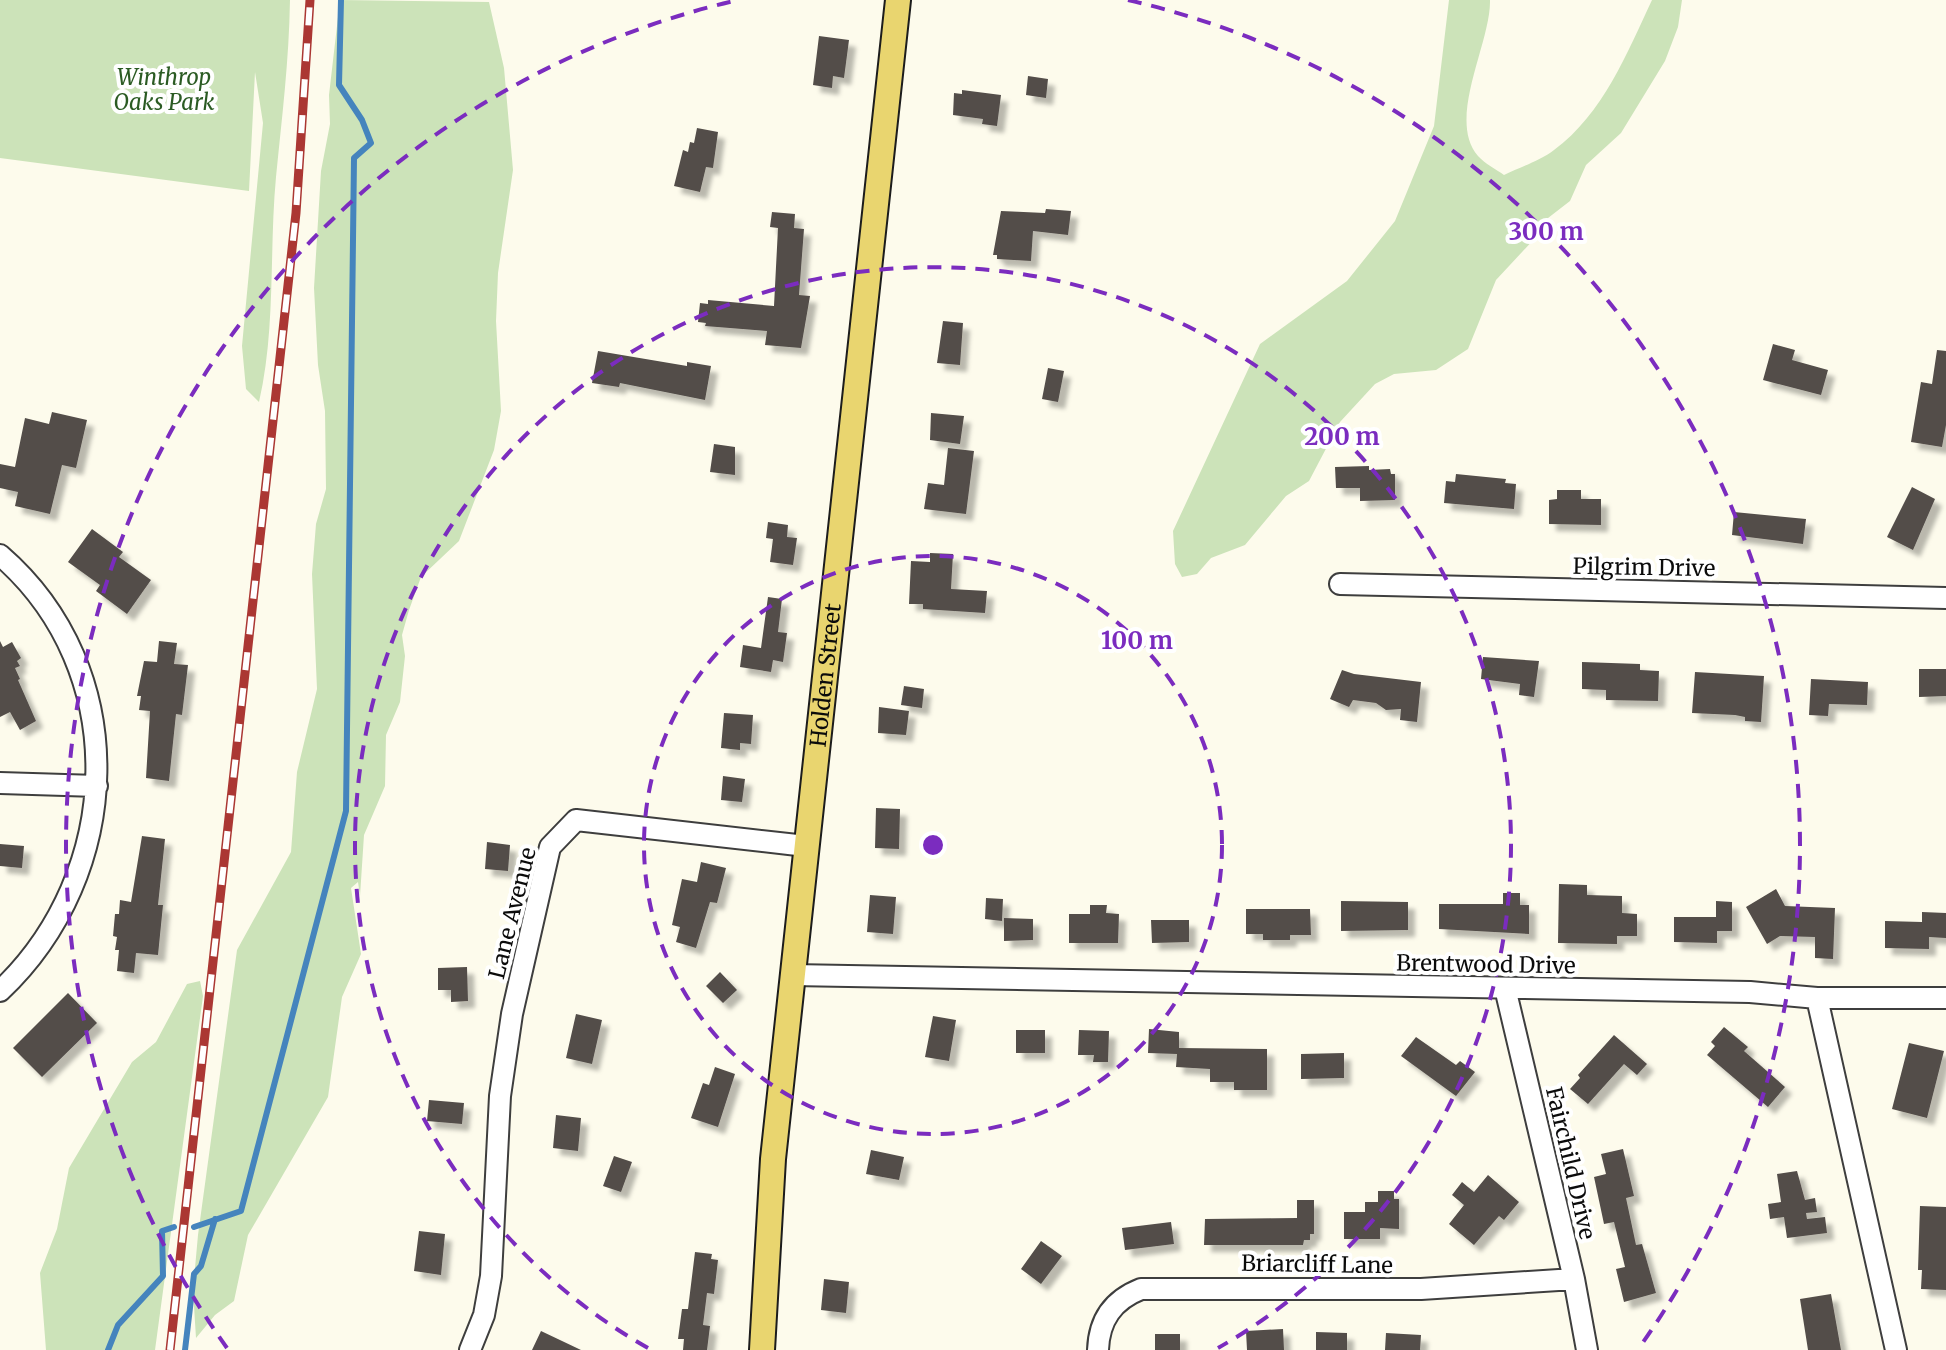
<svg xmlns="http://www.w3.org/2000/svg" width="1946" height="1350" font-family="Merriweather,serif">
  <style>
    .green { fill: #cce3b9 }
    .lines { fill: none; stroke-linecap: round; stroke-linejoin: round }
    .stream { stroke: #4584bd; stroke-width: 6 }
    .building { fill: #534d49; filter: url(#shadow) }
    .minor-casing { stroke: #3e3e3e; stroke-width: 24 }
    .major-casing { stroke: #1c1c1c; stroke-width: 28 }
    .minor { stroke: #fff; stroke-width: 20 }
    .major { stroke: #e9d56f; stroke-width: 24 }
    .rail-casing { stroke: #ab3733; stroke-width: 9 }
    .rail { stroke: #fff; stroke-width: 6; stroke-dasharray: 18; stroke-linecap: butt }
    .ring { fill: none; stroke: #7b2cbf; stroke-width: 4; stroke-dasharray: 14 10 }
    .labels { text-anchor: middle; dominant-baseline: central; stroke-width: 8; stroke-linejoin: round; paint-order: stroke }
    .park-label { font-size: 22px; font-style: italic; fill: #2b5b23; stroke: #fff }
    .street-label { font-size: 22px; fill: #0b0b0b; stroke: #fff }
    .centre { fill: #7b2cbf; stroke: #fff; stroke-width: 4 }
    .ring-label { font-size: 24px; text-anchor: middle; font-weight: bold; fill: #7b2cbf; stroke: #fff; stroke-width: 8; stroke-linejoin: round; paint-order: stroke }
  </style>
  <defs>
    <filter id="shadow"><feDropShadow dx="7" dy="7" stdDeviation="2" flood-color="#0004"/></filter>
  </defs>
  <rect width="100%" height="100%" fill="#fdfbec"/>
  <path class="green" d="M0,0H290C289,61 282,117 276,177C269,251 276,329 259,402L246,389L242,346L263,123L255,72L249,191L0,158Z
    M340,0L489,2L504,68L513,170L498,273L496,321L501,411L494,450L459,541L421,577L409,610L402,635L405,656L400,702L386,735L385,786L364,835L360,896L358,882L351,888L361,954L342,997L328,1097L248,1235L234,1301L215,1315L196,1338L193,1290L198,1235L237,950L291,852L297,772L317,689L312,574L316,524L326,489L325,411L318,365L314,288L321,171L330,124L329,95Z
    M1449,0H1490C1491,43 1446,119 1478,156C1485,164 1496,169 1504,175C1520,167 1540,161 1554,150C1603,114 1627,53 1652,0H1682L1678,27L1665,61L1621,133L1586,165L1570,201L1539,225L1536,237L1496,280L1468,349L1436,370L1394,374L1375,384L1340,422L1309,481L1286,496L1245,545L1211,558L1197,574L1182,577L1175,564L1173,531L1260,344L1347,281L1395,221L1434,126Z
    M200,981L203,996L155,1350H46L40,1273L57,1229L69,1168L132,1062L156,1042L187,984Z"/>
  <g class="lines">
    <path class="stream" d="M194,1227L241,1211L346,811L354,158L371,143L362,120L339,85L341,0
      M108,1350L118,1325L163,1276L162,1231L174,1227
      M185,1350L194,1274L201,1266L215,1219"/>
  </g>
  <path class="building" d="M819,36L849,40L844,78L833,76L832,88L813,85Z
    M1028,76L1048,79L1046,98L1026,95Z
    M962,90L1001,95L997,126L982,124L983,119L953,115L954,93L962,94Z
    M697,128L718,132L713,168L706,167L700,192L674,186L683,150L688,152L690,142L694,143Z
    M1046,209L1071,211L1068,235L1033,231L1031,261L997,259V255H993L1001,211L1045,213Z
    M772,212L795,214L794,228L804,229L799,295L810,296L801,348L765,345L767,331L705,326L706,323L698,322L700,303L708,304V300L774,306L778,228L770,227Z
    M943,321L963,323L960,365L937,363Z
    M1773,344L1795,350L1792,360L1828,370L1821,395L1763,380Z
    M1937,350L1946,351V425L1942,447L1911,442L1921,382L1932,384Z
    M598,351L687,366V362L711,366L705,400L620,383L619,387L592,383Z
    M1048,368L1064,371L1058,402L1042,399Z
    M52,412L87,420L76,468L62,465L50,514L15,506L18,492L0,488V464L15,467L25,418L49,424Z
    M931,413L964,416L960,444L930,440Z
    M714,444L735,447V475L710,472Z
    M948,448L974,451L966,514L924,509L928,483L944,485Z
    M1369,466V470L1390,469L1391,474H1395V500L1360,501V488H1336L1335,467Z
    M1456,474L1506,479L1505,483L1516,484L1514,509L1444,503L1446,481L1455,482Z
    M1912,487L1935,499L1913,550L1887,537Z
    M1557,490H1581V499H1601V525L1549,524V500L1557,499Z
    M1734,512L1806,519L1803,544L1732,535Z
    M768,522L788,525L787,537L797,538L793,565L770,562L773,539L766,538Z
    M92,529L123,552L119,557L151,580L127,614L96,591L100,585L68,562Z
    M930,553L953,554L951,589L987,591L985,613L923,609V604H909L911,561L930,562Z
    M768,597L782,599L778,632L787,633L783,662L773,660L771,672L740,667L743,645L761,648Z
    M0,641L3,647L12,642L21,658L17,661L20,666L15,668L20,679L18,680L36,721L20,730L10,712L0,717Z
    M159,641L177,643L174,664L188,665L182,715L176,714L169,781L146,778L150,711L139,710L141,696H137L144,661L157,662Z
    M1483,657L1539,661L1534,697L1519,695L1520,684L1481,679Z
    M1582,662L1640,664V670L1659,671L1658,701L1606,700V690L1582,689Z
    M1919,669H1946V696L1919,697Z
    M1342,670L1354,674L1421,682L1417,722L1400,720L1401,709L1386,710L1376,703L1353,700L1349,707L1330,699Z
    M1695,672L1764,676L1761,722L1745,721V717L1735,715L1692,713Z
    M1811,679L1868,682L1867,705L1829,704L1828,716L1809,715Z
    M904,686L924,689L922,708L901,705Z
    M879,707L909,711L906,735L878,733Z
    M724,713L753,715L751,744L740,743V750L721,748Z
    M723,776L745,779L742,802L721,800Z
    M876,808L900,809L899,849L875,848Z
    M142,836L165,839L158,905H163L158,955L136,953L134,973L117,971L119,950H115L117,937L113,936L115,914H119L120,900L131,902Z
    M487,842L510,845L508,871L485,869Z
    M0,844L24,846L22,868L0,866Z
    M701,862L726,868L717,903L710,902L696,948L676,942L680,927L672,925L682,879L697,882Z
    M1559,884L1587,885V895L1622,896V913L1637,914V936H1617V944L1558,943Z
    M1776,889L1785,906L1835,908L1833,959L1815,958V937L1780,936L1767,944L1746,907Z
    M1503,893H1520V905H1529V934L1439,929V904H1503Z
    M870,895L896,897L893,934L867,932Z
    M986,898L1003,899L1002,921L985,919Z
    M1341,901L1408,902V930L1341,931Z
    M1716,901L1732,902V931H1717V943L1674,942V917H1716Z
    M1090,905H1107L1106,913L1119,914L1118,943H1069V914H1090Z
    M1246,909H1310L1311,935H1290V940H1263V934H1246Z
    M1922,912L1946,913V938L1929,937V949L1885,948V921L1922,922Z
    M1004,918L1033,919V940L1004,941Z
    M1151,920H1189V942L1152,943Z
    M467,967L468,1001L451,1002V990H438V968Z
    M720,972L737,990L723,1003L706,986Z
    M68,993L97,1023L42,1077L13,1048Z
    M576,1014L602,1020L592,1064L566,1058Z
    M933,1016L956,1020L949,1061L925,1057Z
    M1724,1027L1748,1047L1744,1051L1785,1087L1768,1107L1707,1055L1715,1046L1711,1042Z
    M1149,1029L1179,1032V1048L1267,1049V1090H1234V1082H1210V1069L1176,1067L1177,1054L1148,1053Z
    M1016,1030H1045V1053H1016Z
    M1079,1030L1109,1031L1108,1062H1093L1094,1055H1078Z
    M1614,1035L1647,1064L1637,1075L1624,1064L1588,1104L1570,1089L1580,1078L1578,1075Z
    M1416,1037L1456,1065L1460,1061L1475,1072L1456,1096L1401,1056Z
    M1909,1043L1944,1051L1927,1118L1892,1109Z
    M1344,1053V1078L1301,1079V1054Z
    M715,1067L735,1074L718,1127L691,1118L703,1083L709,1085Z
    M429,1100L464,1103L462,1124L427,1121Z
    M556,1115L581,1118L578,1151L553,1148Z
    M1623,1149L1634,1196L1626,1198L1636,1245L1642,1244L1656,1293L1624,1302L1616,1269L1625,1267L1614,1222L1604,1224L1594,1177L1606,1174L1601,1154Z
    M871,1150L904,1157L899,1180L866,1174Z
    M614,1156L632,1162L621,1192L603,1186Z
    M1797,1171L1805,1200L1815,1198L1817,1212L1806,1213L1807,1219L1825,1217L1827,1233L1787,1238L1784,1217L1770,1219L1768,1204L1781,1202L1777,1174Z
    M1488,1175L1519,1202L1504,1220L1499,1216L1474,1245L1449,1224L1464,1205L1452,1195L1462,1182L1474,1192Z
    M1378,1191H1394V1199H1399V1229L1380,1228V1239H1344V1212H1365V1202H1378Z
    M1297,1200H1314V1234H1310V1240H1304L1303,1245H1204L1205,1219L1297,1218Z
    M1920,1206L1946,1207V1290L1921,1289L1922,1270H1918Z
    M1171,1222L1174,1244L1125,1250L1122,1228Z
    M419,1231L445,1234L441,1275L414,1271Z
    M1041,1241L1062,1256L1041,1284L1021,1269Z
    M695,1252L712,1254L711,1259L718,1260L714,1294L707,1293L703,1325L710,1326L707,1350H683L684,1339H678L682,1309H688Z
    M824,1279L849,1282L846,1313L821,1310Z
    M1831,1294L1841,1350H1808L1800,1299Z
    M1283,1329L1284,1350H1247L1246,1331Z
    M541,1331L581,1350H532Z
    M1316,1332L1347,1333V1350H1316Z
    M1386,1333L1421,1335L1420,1350H1385Z
    M1155,1334H1180V1350H1155Z"/>
  <g class="lines">
    <g class="minor-casing">
      <path id="minor" d="M0,555C133,670 124,874 0,991
        M1340,584L1946,598
        M0,783L97,786
        M792,975L1750,992L1817,998L1896,1350
        M1505,988L1574,1279L1587,1350
        M1817,998H1946
        M470,1350L484,1315L491,1276L500,1096L512,1014L550,847L576,820L806,846
        M1098,1350C1099,1320 1113,1300 1141,1289H1421L1574,1279"/>
    </g>
    <g class="major-casing">
      <g id="major">
        <path id="s1" d="M762,1350L773,1159L898,0"/>
      </g>
    </g>
    <use href="#minor" class="minor"/>
    <use href="#major" class="major"/>
    <g class="rail-casing">
      <path id="rail" d="M170,1350L296,213L310,0"/>
    </g>
    <use href="#rail" class="rail"/>
  </g>
  <g class="ring">
    <circle cx="933" cy="845" r="289"/>
    <path d="M648 1348A578 578 0 1 1 1218 1348"/>
    <path d="M227 1348A867 867 0 0 1 738 0M1128 0A867 867 0 0 1 1639 1348"/>
  </g>
  <g class="labels">
    <g class="park-label">
      <text x="164" y="77">Winthrop<tspan x="164" dy="25">Oaks Park</tspan></text>
    </g>
    <g class="street-label">
      <text transform="translate(1644 567) rotate(1)">Pilgrim Drive</text>
      <text stroke="none"><textPath href="#s1" startOffset="678">Holden Street</textPath></text>
      <text transform="translate(512 913) rotate(-76)">Lane Avenue</text>
      <text transform="translate(1486 964) rotate(1)">Brentwood Drive</text>
      <text transform="translate(1571 1163) rotate(77)">Fairchild Drive</text>
      <text transform="translate(1317 1264) rotate(1)">Briarcliff Lane</text>
    </g>
  </g>
  <circle cx="933" cy="845" r="12" class="centre"/>
  <g class="ring-label">
    <text x="1546" y="240">300 m</text>
    <text x="1342" y="445">200 m</text>
    <text x="1137" y="649">100 m</text>
  </g>
</svg>
